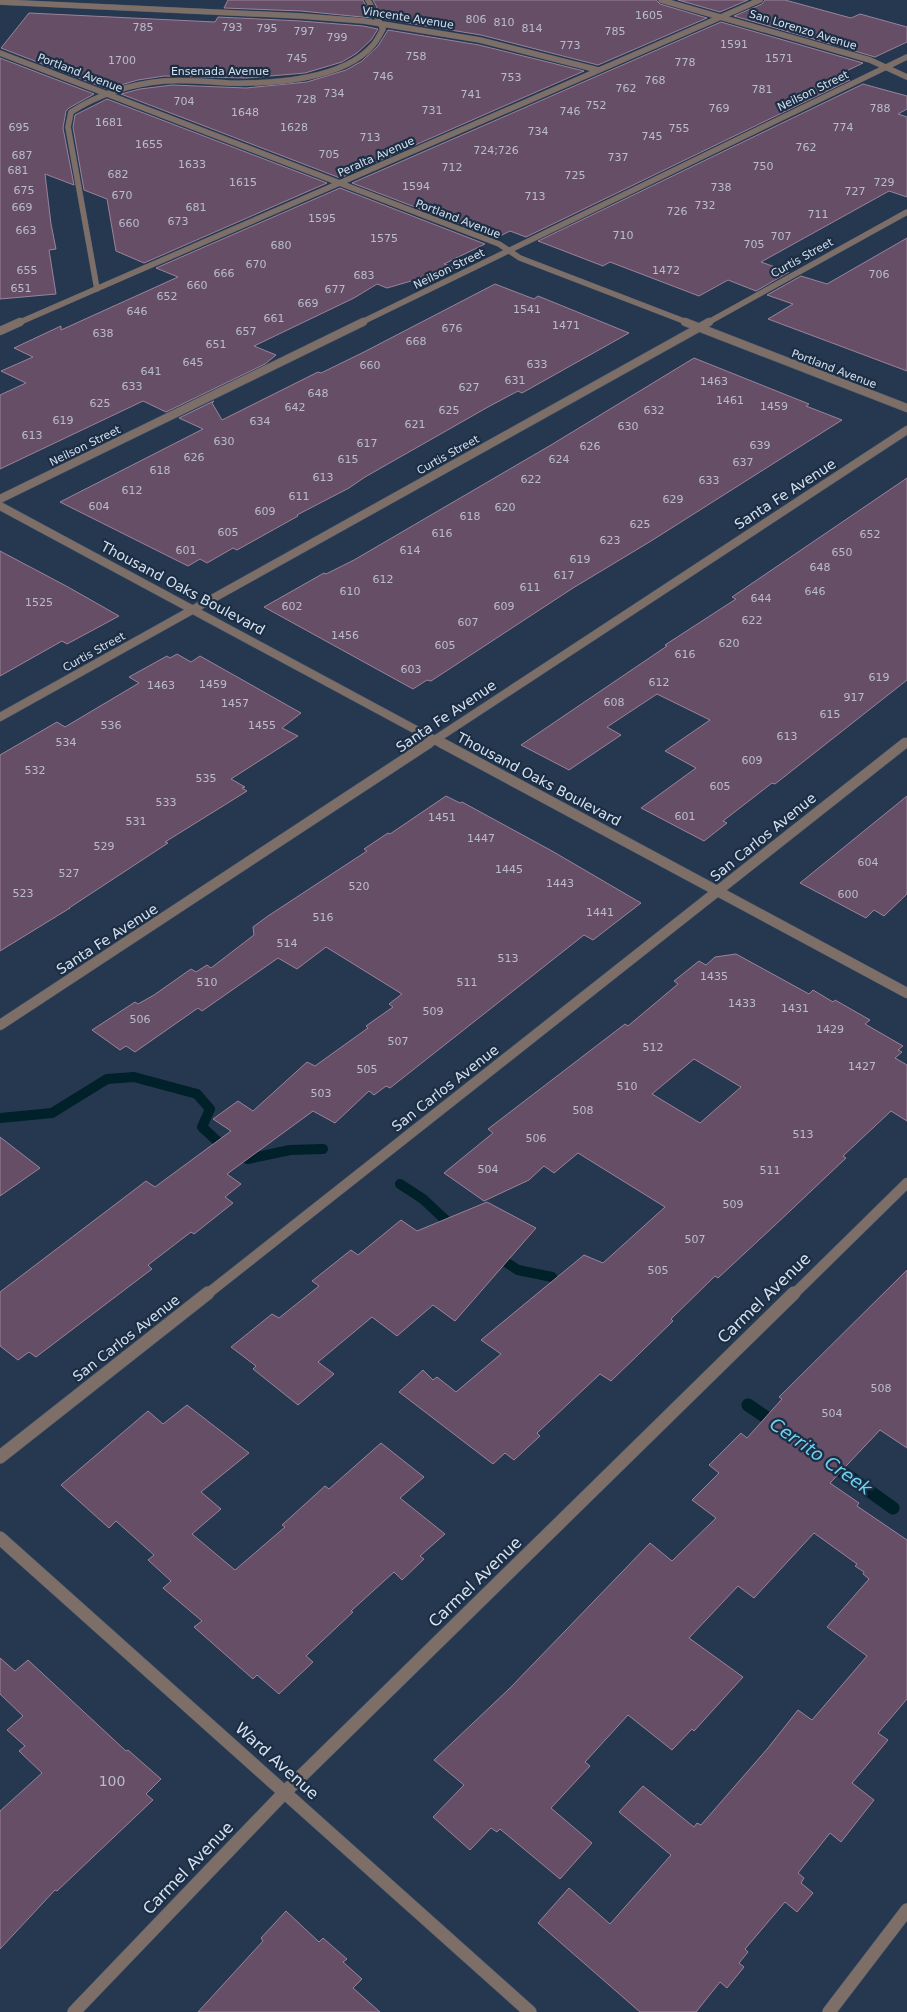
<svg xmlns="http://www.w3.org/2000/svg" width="907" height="2012" font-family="'DejaVu Sans',sans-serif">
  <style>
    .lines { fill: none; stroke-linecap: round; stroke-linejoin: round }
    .stream-far1 { stroke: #00202a; stroke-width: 10 }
    .stream { stroke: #00202a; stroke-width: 13 }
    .building { fill: #664f66; stroke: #9b829b; fill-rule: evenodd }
    .minor-far3-casing { stroke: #46566c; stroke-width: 6 }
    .minor-far2-casing { stroke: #46566c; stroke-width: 9 }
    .minor-far1-casing { stroke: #46566c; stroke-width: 11 }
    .minor-casing { stroke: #46566c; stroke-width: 14 }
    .tertiary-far1-casing { stroke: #46566c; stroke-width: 9 }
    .tertiary-casing { stroke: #46566c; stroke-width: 11 }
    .minor-far3 { stroke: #7d6e68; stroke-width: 5.5 }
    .minor-far2 { stroke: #7d6e68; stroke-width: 8 }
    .minor-far1 { stroke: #7d6e68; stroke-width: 10 }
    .minor { stroke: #7d6e68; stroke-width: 13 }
    .tertiary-far1 { stroke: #7d6e68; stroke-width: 8 }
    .tertiary { stroke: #7d6e68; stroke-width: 10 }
    .labels { text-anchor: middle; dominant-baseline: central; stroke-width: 4.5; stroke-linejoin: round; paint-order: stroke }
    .number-label { font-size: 11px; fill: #babcce }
    .far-street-label { font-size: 11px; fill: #d6e1f0; stroke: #1c2e44 }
    .street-label { font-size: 14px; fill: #d6e1f0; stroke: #1c2e44 }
    .near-number-label { font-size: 14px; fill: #babcce }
    .near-street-label { font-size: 16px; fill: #d6e1f0; stroke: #1c2e44 }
    .near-water-label { font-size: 18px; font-style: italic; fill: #6ed2f0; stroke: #1c2e44 }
  </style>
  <rect width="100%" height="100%" fill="#26384f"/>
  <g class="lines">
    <path class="stream-far1" d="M0,1118L52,1113L107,1079L134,1077L197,1094L210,1109L202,1127L228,1151L248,1159L290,1150L323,1149
      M400,1184L423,1199L455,1229
      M496,1256L518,1270L552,1277"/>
    <path class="stream" d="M748,1405L776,1424
      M830,1463L893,1508"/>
  </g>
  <path class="building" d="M228,0H363L372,18L301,11L224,8Z
    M373,0H656L660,4L707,18L598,65L481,35L383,19Z
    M678,0H748L720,12Z
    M765,0H785L851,18L860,14L907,27V42L875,57L734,16L762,4Z
    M29,13L215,22L218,17L301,21L363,26L378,29L371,40L357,53L342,62L305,73L246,78L164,76L138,80L107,89L1,48Z
    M721,22L863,63L836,76L850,80L526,237L510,231L496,238L352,183Z
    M388,30L479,45L584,71L340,178L121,94L140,89L172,85L246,88L307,82L346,70L362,61L378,46Z
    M0,58L94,94L69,108L66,111L63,128L74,185L45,174L51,224L56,249L49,250L56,294L0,299Z
    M863,84L907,96V109L898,114L907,117V197L889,191L761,262L789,272L756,291L728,280L699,296L610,262L603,266L538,241Z
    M107,99L327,183L144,263L116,251L107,199L84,190L73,127L75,115Z
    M340,188L485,244L444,264L456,268L387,288L377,284L354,298L254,346L276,355L265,364L166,412L143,401L0,469V395L26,383L1,371L33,357L14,348L61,326V330L178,277L156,268Z
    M907,238V371L768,319L793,304L767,295L801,276L827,284Z
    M495,284L534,299L538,296L629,333L522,393L518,391L488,407L365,477L349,488L297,515L298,516L237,550L233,548L207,563L200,559L188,566L60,502L203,429L179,418L214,401L212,403L222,420L318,372L321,373L362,353Z
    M694,358L809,404L806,406L842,420L651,541L573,588L431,681L427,680L413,689L264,607L324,573L326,574L354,560L551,445Z
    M907,478V680L775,784L772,783L723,821L727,823L704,841L641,808L696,768L665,751L710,720L657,694L607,727L621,735L569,770L521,745L667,646L665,645L736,599L732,597Z
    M0,551L68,587L119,616L67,644L62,641L0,676Z
    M177,654L191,662L200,656L301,713L282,728L298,736L231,779L245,787L242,788L247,791L165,842L168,843L69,908H70L0,951V755L57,722L65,727L139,683L129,677L167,656L170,658Z
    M446,796L460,803L462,802L552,851L641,903L593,940L584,935L390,1088L386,1086L374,1095L369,1091L335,1123L313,1111L227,1174L241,1184L225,1197L233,1203L194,1234L191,1232L148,1265L152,1269L36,1357L29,1352L18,1360L0,1346V1292L146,1181L155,1187L231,1131L213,1119L238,1101L253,1111L307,1062L315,1066L368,1028L366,1026L393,1007L389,1004L402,994L326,947L297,969L278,958L202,1011L198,1008L135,1052L126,1046L120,1050L92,1030L135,1002L138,1004L154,995L191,969L196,972L207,965L211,968L254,935L253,927L268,916L367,851L364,849L388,833L390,834Z
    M907,796V894L884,916L874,910L866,918L800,883Z
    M736,954L809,994L813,990L833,1002L835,1000L870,1020L865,1024L903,1046L898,1050L902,1052L895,1058L907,1065V1121L891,1111L843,1156L846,1158L773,1227L718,1278L715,1276L671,1319L673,1321L611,1381L600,1374L537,1433L540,1436L514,1460L505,1453L493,1464L399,1392L423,1370L433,1380L437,1377L456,1392L501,1354L481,1340L584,1255L603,1263L665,1207L578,1153L554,1173L544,1166L529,1180L484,1201L444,1173L493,1133L488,1129L625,1024L628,1026L678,984L674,981L699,961L706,965L715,957ZM694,1059L741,1087L700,1123L652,1094Z
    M0,1137L40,1168L0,1196Z
    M487,1202L536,1228L455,1321L433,1305L397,1336L372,1317L318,1362L334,1374L298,1405L253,1369L256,1366L231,1347L272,1314L279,1318L319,1286L312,1281L351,1250L358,1255L401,1220L417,1231Z
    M907,1270V1448L880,1430L830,1483L859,1503L857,1506L907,1540V1699L878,1733L888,1740L852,1783L874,1800L841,1842L830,1833L798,1873L804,1878L801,1883L813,1893L797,1912L785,1902L745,1949L748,1952L739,1963L744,1967L727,1988L720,1982L696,2012H640L538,1923L569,1888L610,1924L671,1855L619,1812L643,1786L694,1827L697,1823L701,1825L768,1748L798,1710L812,1720L867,1656L827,1627L869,1579L863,1574L864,1572L855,1566L857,1564L814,1533L754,1598L738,1586L689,1638L743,1677L694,1731L692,1729L672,1750L628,1715L585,1762L590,1766L551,1808L592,1843L560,1879L500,1829L497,1832L491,1828L470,1850L433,1817L464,1785L434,1760L510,1688L650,1543L672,1561L716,1518L692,1500L719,1473L709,1465L741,1433L747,1438L782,1399L779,1397Z
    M187,1405L249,1453L201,1492L221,1509L192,1534L235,1570L285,1527L282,1525L325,1486L329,1489L381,1443L424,1477L400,1498L445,1534L420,1556L424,1559L402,1580L394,1572L351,1611L353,1612L306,1656L313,1662L279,1694L257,1675L253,1679L194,1627L202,1621L163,1588L171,1581L148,1560L154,1555L116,1521L109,1528L61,1485L148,1411L163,1424Z
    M0,1658L15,1671L28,1660L126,1751L128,1750L161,1779L146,1794L153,1800L57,1891L55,1890L0,1949V1811L42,1773L19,1751L25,1746L7,1730L23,1716L0,1694Z
    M286,1911L319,1942L323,1938L347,1959L343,1962L362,1979L353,1988L380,2012H198L263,1941L261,1938Z"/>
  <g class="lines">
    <g class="minor-far3-casing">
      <path id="minor-far3" d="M661,0L870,60L907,77
        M0,2L301,16L364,21L480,40L598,70
        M0,53L499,244L520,258L689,323
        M97,289L68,127L71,112C99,94 131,84 164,81C186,79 208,82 229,83C272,84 343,80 373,45C377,41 380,34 383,29L368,0
        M18,323L760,0
        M360,323L907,57
        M707,323L907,212"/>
    </g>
    <g class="minor-far2-casing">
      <path id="minor-far2" d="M685,322L907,408
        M0,331L20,322
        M0,499L363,322
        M0,506L444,745
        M0,717L709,322
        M904,745L907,742"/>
    </g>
    <g class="minor-far1-casing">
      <path id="minor-far1" d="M442,743L907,993
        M206,1295L905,743
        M793,1295L907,1183"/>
    </g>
    <g class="minor-casing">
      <path id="minor" d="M0,1457L208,1293
        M0,1538L530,2012
        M74,2012L285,1792L794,1293
        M829,2012L907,1910"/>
    </g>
    <g class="tertiary-far1-casing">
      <path id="tertiary-far1" d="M427,745L907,430"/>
    </g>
    <g class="tertiary-casing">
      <path id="tertiary" d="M0,1025L429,743"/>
    </g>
    <use href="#minor-far3" class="minor-far3"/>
    <use href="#minor-far2" class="minor-far2"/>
    <use href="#minor-far1" class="minor-far1"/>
    <use href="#minor" class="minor"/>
    <use href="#tertiary-far1" class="tertiary-far1"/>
    <use href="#tertiary" class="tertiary"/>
  </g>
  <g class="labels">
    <g class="number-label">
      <text x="649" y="15">1605</text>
      <text x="476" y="19">806</text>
      <text x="504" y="22">810</text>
      <text x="143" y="27">785</text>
      <text x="232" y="27">793</text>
      <text x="267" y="28">795</text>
      <text x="532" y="28">814</text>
      <text x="304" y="31">797</text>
      <text x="615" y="31">785</text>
      <text x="337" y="37">799</text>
      <text x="734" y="44">1591</text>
      <text x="570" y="45">773</text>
      <text x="416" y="56">758</text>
      <text x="297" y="58">745</text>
      <text x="779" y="58">1571</text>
      <text x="122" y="60">1700</text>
      <text x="685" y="62">778</text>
      <text x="383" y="76">746</text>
      <text x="511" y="77">753</text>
      <text x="655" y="80">768</text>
      <text x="626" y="88">762</text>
      <text x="762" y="89">781</text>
      <text x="334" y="93">734</text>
      <text x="471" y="94">741</text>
      <text x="306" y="99">728</text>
      <text x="184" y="101">704</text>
      <text x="596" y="105">752</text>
      <text x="719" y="108">769</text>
      <text x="880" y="108">788</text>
      <text x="432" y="110">731</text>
      <text x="570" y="111">746</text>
      <text x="245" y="112">1648</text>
      <text x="109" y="122">1681</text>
      <text x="19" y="127">695</text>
      <text x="294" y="127">1628</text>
      <text x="843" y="127">774</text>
      <text x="679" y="128">755</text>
      <text x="538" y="131">734</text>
      <text x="652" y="136">745</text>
      <text x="370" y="137">713</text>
      <text x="149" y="144">1655</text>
      <text x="806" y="147">762</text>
      <text x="496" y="150">724;726</text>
      <text x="329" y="154">705</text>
      <text x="22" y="155">687</text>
      <text x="618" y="157">737</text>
      <text x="192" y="164">1633</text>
      <text x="763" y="166">750</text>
      <text x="452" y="167">712</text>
      <text x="18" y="170">681</text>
      <text x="118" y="174">682</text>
      <text x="575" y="175">725</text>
      <text x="243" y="182">1615</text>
      <text x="884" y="182">729</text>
      <text x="416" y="186">1594</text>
      <text x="721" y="187">738</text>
      <text x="24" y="190">675</text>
      <text x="855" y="191">727</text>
      <text x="122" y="195">670</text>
      <text x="535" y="196">713</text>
      <text x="705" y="205">732</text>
      <text x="22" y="207">669</text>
      <text x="196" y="207">681</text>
      <text x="677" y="211">726</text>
      <text x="818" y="214">711</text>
      <text x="322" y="218">1595</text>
      <text x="178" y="221">673</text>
      <text x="129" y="223">660</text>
      <text x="26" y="230">663</text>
      <text x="623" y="235">710</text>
      <text x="781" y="236">707</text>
      <text x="384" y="238">1575</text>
      <text x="754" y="244">705</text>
      <text x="281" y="245">680</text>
      <text x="256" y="264">670</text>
      <text x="27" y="270">655</text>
      <text x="666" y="270">1472</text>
      <text x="224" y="273">666</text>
      <text x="879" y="274">706</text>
      <text x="364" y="275">683</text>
      <text x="197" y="285">660</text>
      <text x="21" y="288">651</text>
      <text x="335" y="289">677</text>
      <text x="167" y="296">652</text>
      <text x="308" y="303">669</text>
      <text x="527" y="309">1541</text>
      <text x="137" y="311">646</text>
      <text x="274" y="318">661</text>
      <text x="566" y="325">1471</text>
      <text x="452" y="328">676</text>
      <text x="246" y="331">657</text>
      <text x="103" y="333">638</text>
      <text x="416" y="341">668</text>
      <text x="216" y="344">651</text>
      <text x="193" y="362">645</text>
      <text x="537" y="364">633</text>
      <text x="370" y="365">660</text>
      <text x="151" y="371">641</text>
      <text x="515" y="380">631</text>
      <text x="714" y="381">1463</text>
      <text x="132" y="386">633</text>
      <text x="469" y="387">627</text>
      <text x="318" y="393">648</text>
      <text x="730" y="400">1461</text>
      <text x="100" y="403">625</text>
      <text x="774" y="406">1459</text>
      <text x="295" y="407">642</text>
      <text x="449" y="410">625</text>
      <text x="654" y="410">632</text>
      <text x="63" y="420">619</text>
      <text x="260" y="421">634</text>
      <text x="415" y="424">621</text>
      <text x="628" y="426">630</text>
      <text x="32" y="435">613</text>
      <text x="224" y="441">630</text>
      <text x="367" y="443">617</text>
      <text x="760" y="445">639</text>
      <text x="590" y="446">626</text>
      <text x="194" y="457">626</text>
      <text x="348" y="459">615</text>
      <text x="559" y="459">624</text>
      <text x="743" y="462">637</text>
      <text x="160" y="470">618</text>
      <text x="323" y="477">613</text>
      <text x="531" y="479">622</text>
      <text x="709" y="480">633</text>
      <text x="132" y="490">612</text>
      <text x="299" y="496">611</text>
      <text x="673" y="499">629</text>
      <text x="99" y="506">604</text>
      <text x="505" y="507">620</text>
      <text x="265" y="511">609</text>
      <text x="470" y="516">618</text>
      <text x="640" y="524">625</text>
      <text x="228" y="532">605</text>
      <text x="442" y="533">616</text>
      <text x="870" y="534">652</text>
      <text x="610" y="540">623</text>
      <text x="186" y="550">601</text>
      <text x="410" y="550">614</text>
      <text x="842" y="552">650</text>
      <text x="580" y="559">619</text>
      <text x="820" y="567">648</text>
      <text x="564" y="575">617</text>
      <text x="383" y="579">612</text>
      <text x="530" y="587">611</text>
      <text x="350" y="591">610</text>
      <text x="815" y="591">646</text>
      <text x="761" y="598">644</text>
      <text x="39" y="602">1525</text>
      <text x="292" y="606">602</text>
      <text x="504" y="606">609</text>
      <text x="752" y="620">622</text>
      <text x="468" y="622">607</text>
      <text x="345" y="635">1456</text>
      <text x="729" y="643">620</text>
      <text x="445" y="645">605</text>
      <text x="685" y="654">616</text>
      <text x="411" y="669">603</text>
      <text x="879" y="677">619</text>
      <text x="659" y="682">612</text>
      <text x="213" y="684">1459</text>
      <text x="161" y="685">1463</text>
      <text x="854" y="697">917</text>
      <text x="614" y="702">608</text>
      <text x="235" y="703">1457</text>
      <text x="830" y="714">615</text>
      <text x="111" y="725">536</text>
      <text x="262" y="725">1455</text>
      <text x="787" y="736">613</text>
      <text x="66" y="742">534</text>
      <text x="752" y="760">609</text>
      <text x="35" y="770">532</text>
      <text x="206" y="778">535</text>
      <text x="720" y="786">605</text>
      <text x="166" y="802">533</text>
      <text x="685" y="816">601</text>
      <text x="442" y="817">1451</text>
      <text x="136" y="821">531</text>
      <text x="481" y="838">1447</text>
      <text x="104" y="846">529</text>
      <text x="868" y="862">604</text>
      <text x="509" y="869">1445</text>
      <text x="69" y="873">527</text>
      <text x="560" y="883">1443</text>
      <text x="359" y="886">520</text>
      <text x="23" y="893">523</text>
      <text x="848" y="894">600</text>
      <text x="600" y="912">1441</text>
      <text x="323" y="917">516</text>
      <text x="287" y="943">514</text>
      <text x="508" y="958">513</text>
      <text x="714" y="976">1435</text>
      <text x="207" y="982">510</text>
      <text x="467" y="982">511</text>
      <text x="742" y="1003">1433</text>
      <text x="795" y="1008">1431</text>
      <text x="433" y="1011">509</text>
      <text x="140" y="1019">506</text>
      <text x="830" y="1029">1429</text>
      <text x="398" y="1041">507</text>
      <text x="653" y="1047">512</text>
      <text x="862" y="1066">1427</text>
      <text x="367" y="1069">505</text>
      <text x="627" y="1086">510</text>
      <text x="321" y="1093">503</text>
      <text x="583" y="1110">508</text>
      <text x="803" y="1134">513</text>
      <text x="536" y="1138">506</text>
      <text x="488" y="1169">504</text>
      <text x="770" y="1170">511</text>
      <text x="733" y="1204">509</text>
      <text x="695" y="1239">507</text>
      <text x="658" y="1270">505</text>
      <text x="881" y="1388">508</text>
      <text x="832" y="1413">504</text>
    </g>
    <g class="far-street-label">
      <text transform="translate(408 18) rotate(9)">Vincente Avenue</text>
      <text transform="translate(803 30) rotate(17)">San Lorenzo Avenue</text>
      <text x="220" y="71">Ensenada Avenue</text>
      <text transform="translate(80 73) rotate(21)">Portland Avenue</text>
      <text transform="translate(813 91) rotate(-26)">Neilson Street</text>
      <text transform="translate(376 157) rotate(-24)">Peralta Avenue</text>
      <text transform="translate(458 219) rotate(21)">Portland Avenue</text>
      <text transform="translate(802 258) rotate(-29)">Curtis Street</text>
      <text transform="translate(449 269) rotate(-26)">Neilson Street</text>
      <text transform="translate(834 369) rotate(21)">Portland Avenue</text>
      <text transform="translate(85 446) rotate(-26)">Neilson Street</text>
      <text transform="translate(448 455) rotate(-29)">Curtis Street</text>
      <text transform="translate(94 652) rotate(-29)">Curtis Street</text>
    </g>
    <g class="street-label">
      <text transform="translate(785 494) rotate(-33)">Santa Fe Avenue</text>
      <text transform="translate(183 588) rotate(28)">Thousand Oaks Boulevard</text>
      <text transform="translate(446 716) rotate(-34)">Santa Fe Avenue</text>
      <text transform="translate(539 779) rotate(28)">Thousand Oaks Boulevard</text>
      <text transform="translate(763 837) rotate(-39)">San Carlos Avenue</text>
      <text transform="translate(107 939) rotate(-33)">Santa Fe Avenue</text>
      <text transform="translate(445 1088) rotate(-38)">San Carlos Avenue</text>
      <text transform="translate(126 1338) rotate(-38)">San Carlos Avenue</text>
    </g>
    <g class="near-number-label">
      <text x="112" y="1781">100</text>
    </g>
    <g class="near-street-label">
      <text transform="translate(764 1298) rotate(-44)">Carmel Avenue</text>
      <text transform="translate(475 1582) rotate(-44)">Carmel Avenue</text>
      <text transform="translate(277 1761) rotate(42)">Ward Avenue</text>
      <text transform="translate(188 1868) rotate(-46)">Carmel Avenue</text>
    </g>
    <g class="near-water-label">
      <text transform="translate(821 1456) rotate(35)">Cerrito Creek</text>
    </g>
  </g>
</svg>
